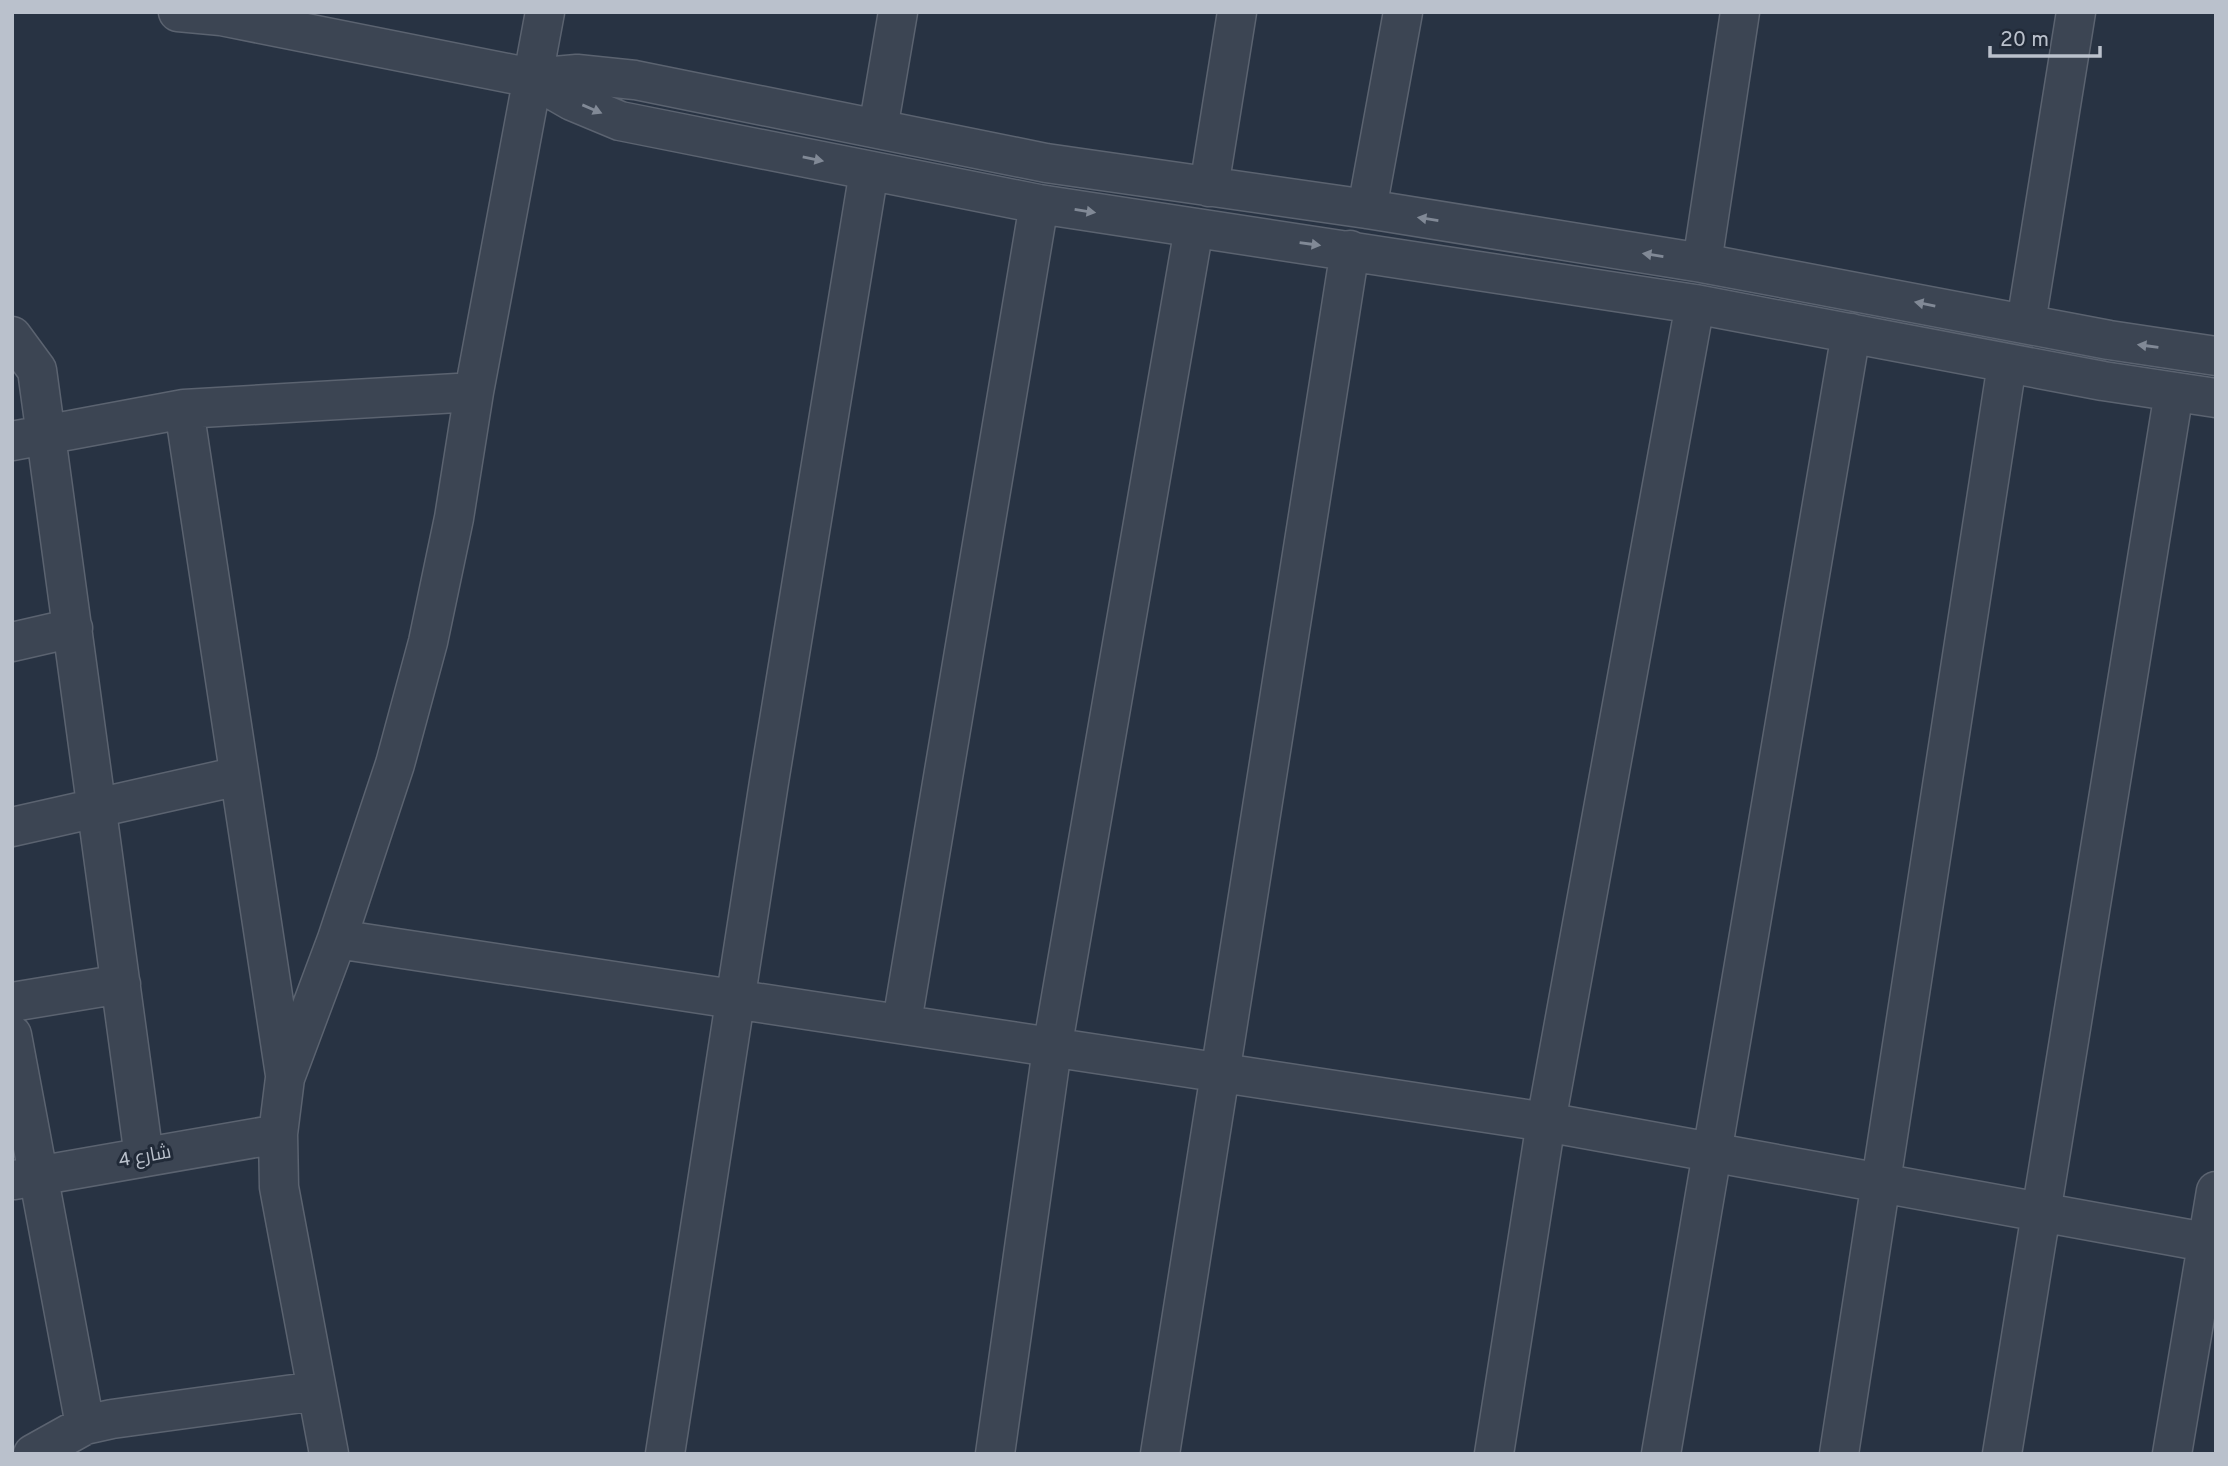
<svg xmlns="http://www.w3.org/2000/svg" width="2228" height="1466" font-family="Overpass,Cairo,sans-serif">
  <style>
    .lines { fill: none; stroke-linecap: round; stroke-linejoin: round }
    .minor-casing { stroke: #5b6370; stroke-width: 41 }
    .minor { stroke: #3c4553; stroke-width: 38 }
    .oneway { fill: #818996 }
    .labels { text-anchor: middle; dominant-baseline: central; stroke-width: 6; stroke-linejoin: round; paint-order: stroke }
    .street-label { font-size: 19px; fill: #bac1cc; stroke: #212a38 }
  </style>
  <rect width="100%" height="100%" fill="#283343"/>
  <g class="lines">
    <g class="minor-casing">
      <path id="minor" d="M178,12L221,16L532,78L577,74L635,80L1046,163L1367,209L1702,263L2109,340L2216,356
        M532,78L572,101L620,121L1039,204L1695,304L2103,381L2216,398
        M878,129L898,12
        M1209,187L1237,12
        M1367,209L1403,12
        M1702,263L1740,12
        M2026,323L2076,12
        M12,336L37,370L144,1157
        M184,409L285,1075
        M12,441L184,409L474,392
        M12,642L73,628
        M12,827L239,776
        M337,939L1546,1122L2216,1244
        M12,1002L121,984
        M902,1022L1039,204
        M12,1035L85,1425
        M14,1180L278,1134
        M33,1454L85,1425L112,1419L316,1391
        M329,1454L279,1187L278,1134L285,1078L337,939L395,764L428,642L454,518L474,392L545,12
        M665,1454L769,782L869,171
        M995,1454L1052,1049L1194,228
        M1160,1454L1350,250
        M1494,1454L1546,1122L1695,304
        M1661,1454L1851,333
        M1839,1454C1897,1091 1949,727 2007,364
        M2002,1454L2174,392
        M2172,1454L2216,1191"/>
    </g>
    <use href="#minor" class="minor"/>
  </g>
  <defs><path id="oneway-solid" d="M-6-.8H1V-3.2L6.5 0L1 3.2V.8H-6Z" transform="scale(1.75)"/></defs>
  <g class="oneway">
    <use href="#oneway-solid" transform="translate(592 109) rotate(23)"/>
    <use href="#oneway-solid" transform="translate(813 159) rotate(11)"/>
    <use href="#oneway-solid" transform="translate(1085 211) rotate(9)"/>
    <use href="#oneway-solid" transform="translate(1428 219) rotate(-171)"/>
    <use href="#oneway-solid" transform="translate(1310 244) rotate(8)"/>
    <use href="#oneway-solid" transform="translate(1653 255) rotate(-171)"/>
    <use href="#oneway-solid" transform="translate(1925 304) rotate(-169)"/>
    <use href="#oneway-solid" transform="translate(2148 346) rotate(-172)"/>
  </g>
  <g class="labels">
    <g class="street-label">
      <text transform="translate(145 1157) rotate(-10)">شارع 4</text>
    </g>
  </g>
  <rect width="2228" height="1466" fill="none" stroke="#bac1cc" stroke-width="28"/>
  <path d="M1990 46v10h110v-10" fill="none" stroke="#bac1cc" stroke-width="3.5"/>
  <text x="2000" y="46" font-size="21" fill="#bac1cc" stroke="#212a38" stroke-width="5" paint-order="stroke">20 m</text>
</svg>
